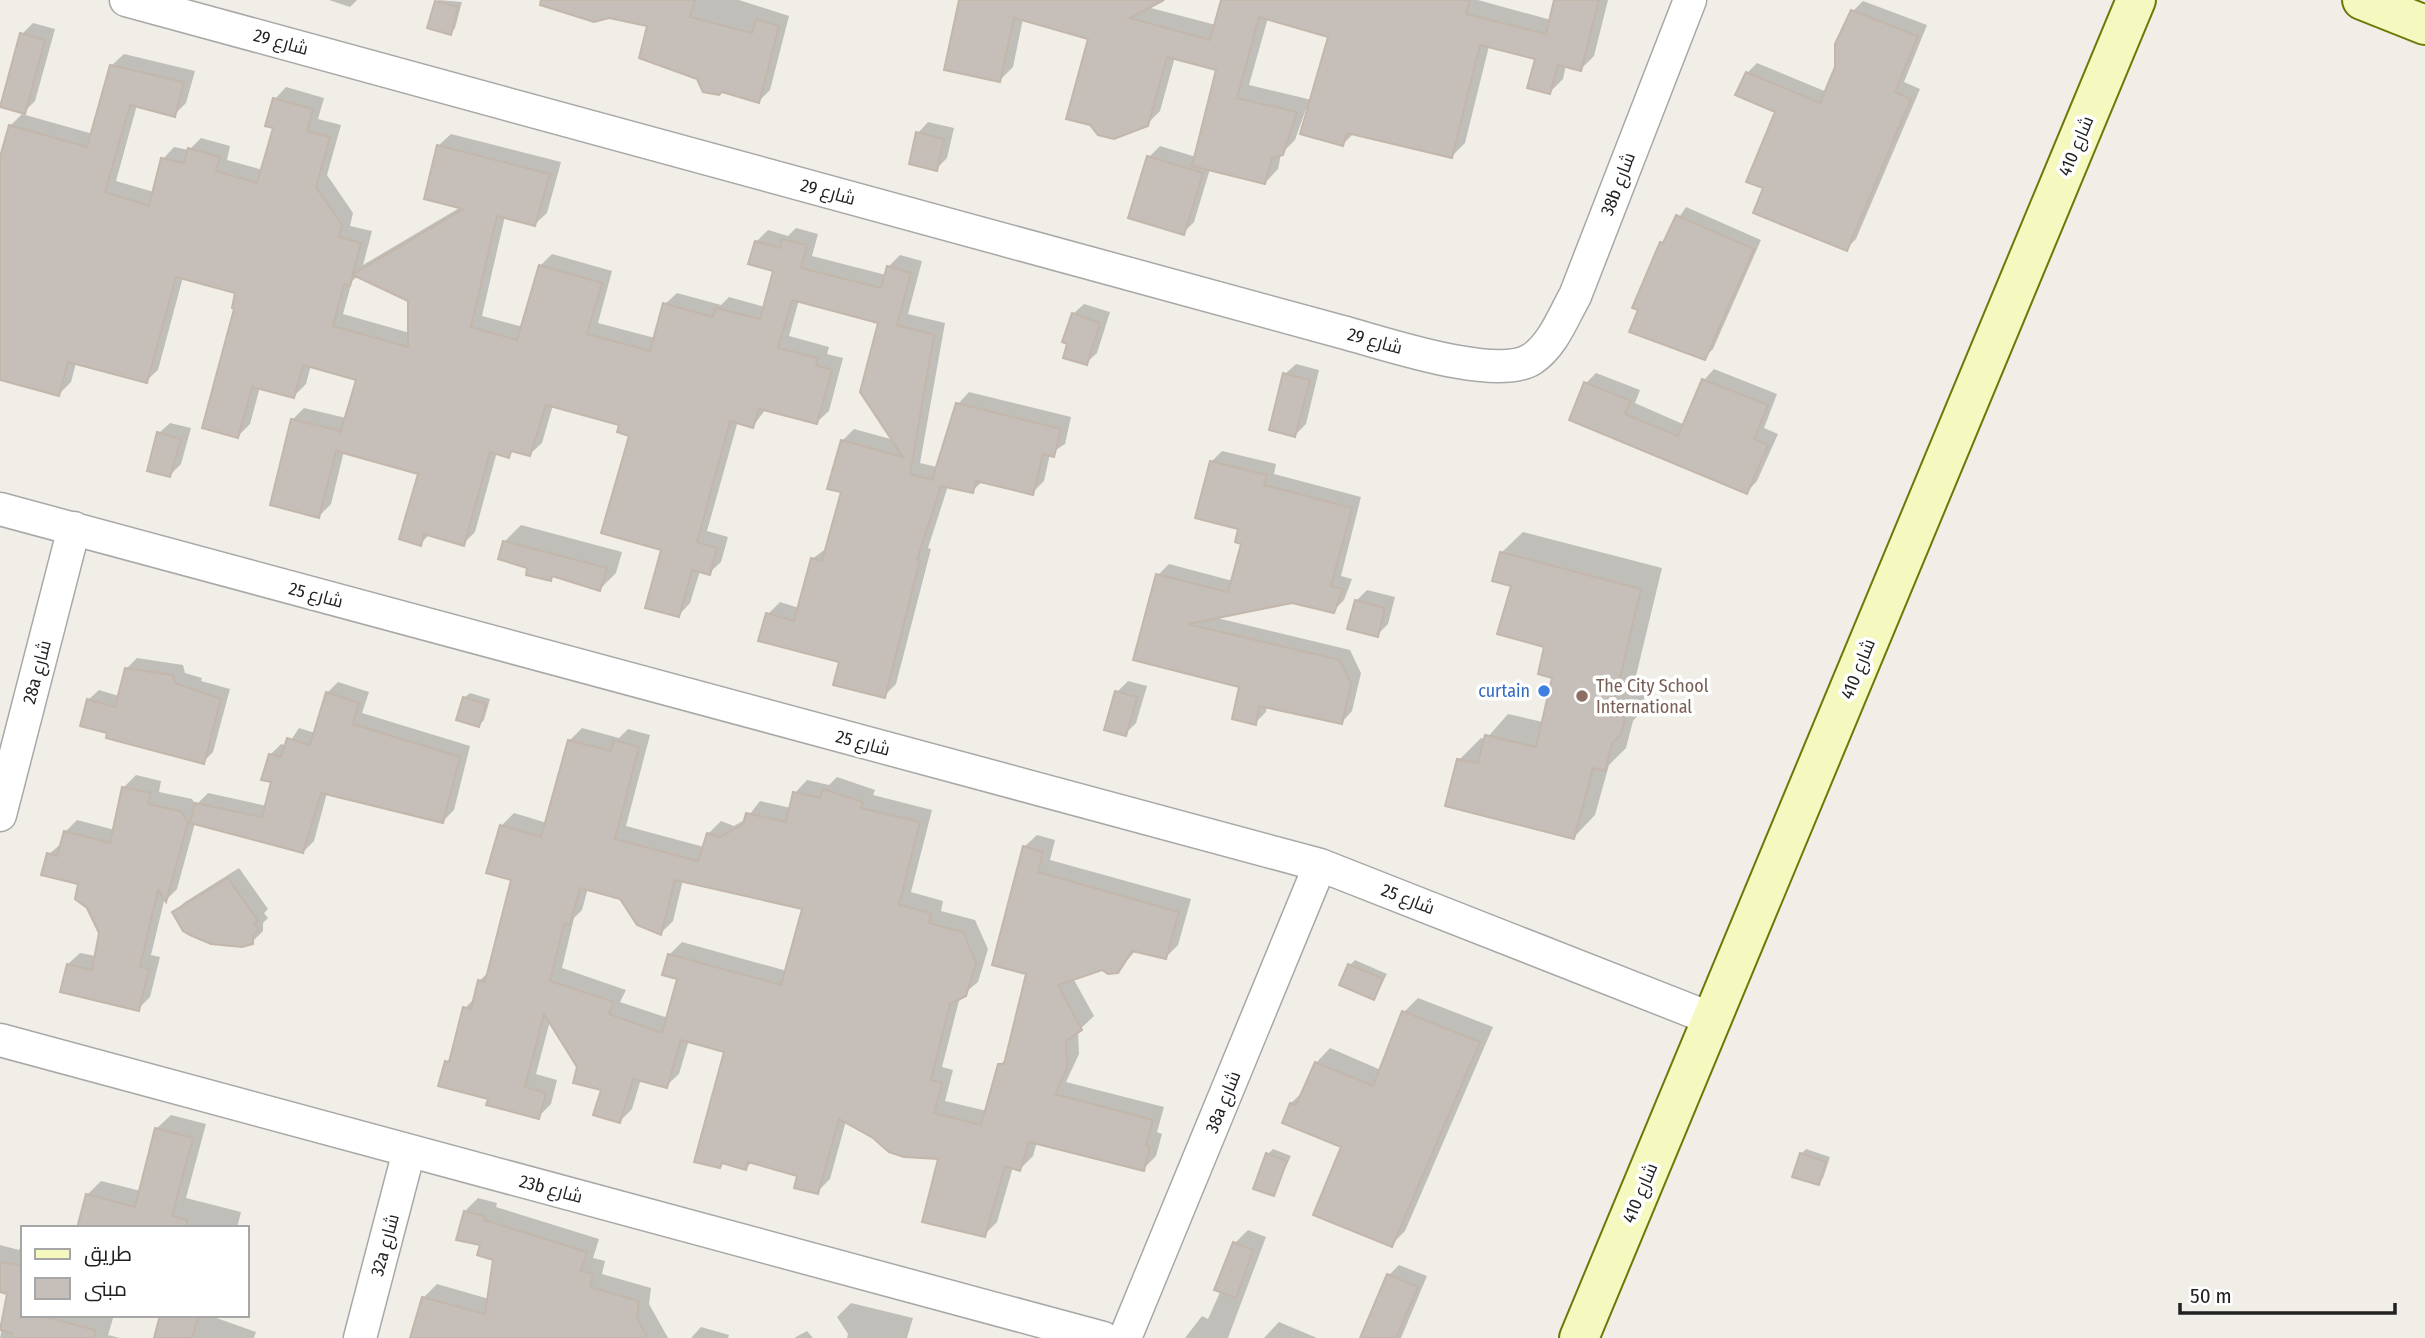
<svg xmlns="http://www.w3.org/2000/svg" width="2425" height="1338" font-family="'Fira Sans Condensed',Cairo,sans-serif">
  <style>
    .shadow { fill: #0003; fill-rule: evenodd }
    .building { fill: #c6beb8; stroke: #c3b6ab; stroke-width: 2; fill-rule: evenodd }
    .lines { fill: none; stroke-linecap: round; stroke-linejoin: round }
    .street-casing { stroke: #a8a8a8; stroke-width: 35 }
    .secondary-casing { stroke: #6b7907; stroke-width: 42 }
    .street { stroke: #fff; stroke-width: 32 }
    .secondary { stroke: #f5f9bf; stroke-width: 38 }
    .shop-dot { fill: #3f7fe0; stroke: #fff; stroke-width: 2.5 }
    .education-dot { fill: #8d6e63; stroke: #fff; stroke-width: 2.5 }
    .labels { text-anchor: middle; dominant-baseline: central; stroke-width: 7; stroke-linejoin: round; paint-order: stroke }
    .street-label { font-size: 18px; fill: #212121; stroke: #fff }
    .education-label { font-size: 18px; fill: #785e54; stroke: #fff; text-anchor: start }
    .shop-label { font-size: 18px; fill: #366cbe; stroke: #fff; text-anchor: end }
  </style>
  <rect width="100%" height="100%" fill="#f1eee8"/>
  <path class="shadow" d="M329,0H357L350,7Z
    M438,0L462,2L455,28L451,33Z
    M546,0H739L789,16L770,90L759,101L698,78L650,24Z
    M961,0H1160L1147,7L1216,25L1223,0H1478L1551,20L1556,0H1608L1594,56L1581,69L1566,65L1563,79L1550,92L1537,58L1489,46L1465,143L1452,156L1354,133L1343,144L1306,109L1295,140L1281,154L1278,169L1265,183L1210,169L1194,222L1183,233L1149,157L1160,146L1196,157L1218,69L1175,57L1160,111L1147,124L1090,38L1023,19L1013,67L1000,80ZM1268,18L1330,36L1312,100L1249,85Z
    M1863,1L1927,25L1904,82L1920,89L1856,239L1846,249L1765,187L1777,111L1747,73L1757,63L1827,92L1853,11Z
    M33,23L55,29L35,101L24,112L22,34Z
    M124,54L195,71L186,103L174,115L137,105L116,181L154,192L163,159L174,147L189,150L201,138L230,146L227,160L263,170L275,127V99L286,87L324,98L318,119L341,125L327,175L353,213L350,226L372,231L363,265L461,207L426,198L439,145L451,134L561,162L547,213L535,224L505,216L482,316L523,327L540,266L552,254L612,271L598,323L655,338L665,304L677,293L721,305L729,297L765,307L775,270L756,242L768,230L788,236L796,228L818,234L812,256L886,275L888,267L900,255L922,261L908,314L945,323L920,463L937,467L958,404L969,392L1071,417L1065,444L1050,454L1044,481L1032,493L983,481L972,491L948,486L928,548L931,549L896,684L884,696L841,660L768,614L780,602L799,608L812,559L827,548L843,491L842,441L854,429L894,440L880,321L799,300L789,336L829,347L827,354L843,358L829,411L817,422L766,409L753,426L738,421L707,531L728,537L721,562L709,573L700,571L690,603L679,615L632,435L621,423L553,405L542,443L530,454L514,450L508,456L497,452L475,532L463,544L430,534L420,544V473L344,451L331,504L319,516L292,420L304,408L346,418L358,378L311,365L306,384L294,396L260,387L250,424L238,436L237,292L183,277L158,370L146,381L76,363L71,382L59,394L0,378V163L10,126L22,114L93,134L112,65ZM358,276L410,299V333L343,314L352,281Z
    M928,122L954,128L947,158L936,169L918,133Z
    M1686,207L1761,240L1713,349L1704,358L1662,243Z
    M1084,304L1110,312L1097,353L1086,363L1073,314Z
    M1296,364L1319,370L1306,424L1295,435L1285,374Z
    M1714,369L1777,394L1764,428L1778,434L1757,481L1747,492L1571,419L1586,383L1596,373L1640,390L1635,403L1685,425L1704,380Z
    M170,423L191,428L181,464L170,475L159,433Z
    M1222,451L1276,464L1274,474L1361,497L1341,576L1352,579L1344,600L1333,611L1292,602L1213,617L1350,650L1361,673L1352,711L1342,722L1267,706L1266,712L1255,723L1242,686L1136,659L1158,575L1169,564L1233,581L1243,543L1240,528L1198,517L1212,461Z
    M521,525L622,552L616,573L600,589L555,575L550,579L529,567L504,542Z
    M1523,532L1662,568L1635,680L1645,697L1641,712L1633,721L1626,748L1609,765L1595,815L1574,837L1459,760L1481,738L1486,739L1508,714L1543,722L1554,676L1546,646L1513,585L1501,553Z
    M1367,590L1395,597L1388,624L1377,635L1356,601Z
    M137,658L183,665L185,673L202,678L201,681L230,689L213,752L203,762L109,732L88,700L99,690L119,696L127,668Z
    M1128,681L1147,686L1136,723L1125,734L1117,692Z
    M338,682L369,692L362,713L470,746L454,810L443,821L327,793L314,841L303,852L195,823L177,889L166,900L165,897L151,955L160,957L150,997L138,1009L68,964L80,953L96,956L101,932L80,883L49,854L62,843L65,832L77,820L115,830L124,787L136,775L161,781L159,792L192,799L196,805L208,793L267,806L273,781L270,755L281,744L287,746L299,728L315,733L327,693Z
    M470,693L490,699L484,720L479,725L458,719L465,697Z
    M582,728L619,738L628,729L650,735L626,826L704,847L708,834L721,821L734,826L746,819L760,801L791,808L795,793L807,780L829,785L837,777L875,790L873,795L932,810L911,892L943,901L941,911L975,920L988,949L978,982L960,997L942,1067L953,1070L945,1101L987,1111L1000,1065L1007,1058L1029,973L1024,847L1037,835L1055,840L1050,860L1191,899L1178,945L1166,957L1136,950L1118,971L1102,968L1073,978L1094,1016L1078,1031L1079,1054L1066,1082L1164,1107L1157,1132L1162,1134L1156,1156L1143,1169L1037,1142L1033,1156L1020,1169L1013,1167L997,1222L984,1235L940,1158L874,1136L846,1121L830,1179L817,1192L799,1175L752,1162L746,1168L724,1162L720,1166L726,1051L689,1040L679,1074L666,1086L641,1079L632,1109L620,1121L603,1089L579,1067L550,1021L536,1074L557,1080L551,1104L538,1117L490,1097L447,1062L452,1056L465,1008L475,998L479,981L489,972L514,879L501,826L514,813L547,823L569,741ZM683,880L804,908L787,971L682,942L669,955L679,978L668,1018L620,1002L626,990L562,968L574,918L582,910L588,888L621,898L661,933L673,921Z
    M239,868L268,909L264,913L268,918L263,923V931L252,942L174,912L185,902Z
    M1355,960L1387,974L1374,998L1350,965Z
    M1418,998L1493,1027L1405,1231L1391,1245L1343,1146L1291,1103L1304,1091L1316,1063L1330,1048L1381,1070L1404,1012Z
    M171,1115L206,1124L186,1198L241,1212L237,1228H79L87,1195L101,1181L141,1191L156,1129Z
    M1273,1149L1291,1156L1273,1194L1268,1154Z
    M1806,1149L1830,1157L1823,1178L1818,1183L1801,1154Z
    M478,1198L497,1203L496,1207L599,1239L593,1258L605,1261L602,1274L651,1288L649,1304L668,1338H412L424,1297L437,1284L489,1299L495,1259L482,1244L465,1211Z
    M1248,1230L1266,1237L1228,1338H1185L1202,1316L1208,1319L1221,1290L1235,1243Z
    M23,1241V1315H114L108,1335L120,1338H0L9,1293L0,1291V1245L19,1250Z
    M1399,1265L1427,1276L1401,1338H1362L1389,1275Z
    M851,1303L913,1318L907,1338H847L848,1334L837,1317Z
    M162,1315H208L256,1332L254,1338H155Z
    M1279,1322L1317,1338H1264Z
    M701,1327L729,1335L728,1338H691Z
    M807,1331L813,1338H794Z"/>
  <path class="building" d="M541,0H695L690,17L752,33L756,19L779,26L759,103L722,92L719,95L703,92L697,79L639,58L647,26L609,18L594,22L540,5Z
    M959,0H1164L1130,18L1210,40L1221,0H1470L1466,14L1546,34L1554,0H1599L1581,71L1558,65L1550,94L1527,88L1535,59L1480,45L1452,158L1347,133L1343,146L1300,134L1328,37L1259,17L1237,98L1297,112L1283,155L1272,158L1265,184L1192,166L1216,70L1167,57L1148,126L1114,139L1098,135L1090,125L1066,119L1088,39L1014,18L1000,82L944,70Z
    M435,1L458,7L451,35L427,28Z
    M1851,10L1918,36L1895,92L1911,99L1847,251L1753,213L1763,188L1746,182L1775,112L1735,95L1746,72L1820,103L1835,67V44Z
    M20,33L45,40L25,114L0,107Z
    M110,65L184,82L175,117L130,105L105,192L149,206L161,158L184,163L188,148L220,157L216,171L257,183L273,128L265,126L273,98L313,109L307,131L330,137L316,187L342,225L339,237L361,243L353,274L463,209L424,199L437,145L550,174L535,226L497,216L471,327L517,340L539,265L602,283L587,334L650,351L663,303L713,317L716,308L760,319L773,271L748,264L755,241L780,248L782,239L807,245L801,268L881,288L887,266L911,273L897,325L934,335L910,474L932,480L956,403L1061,429L1054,457L1043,454L1033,495L976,481L973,493L941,486L917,560H920L885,698L833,685L839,662L758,641L766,613L794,621L811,558L822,561L841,492L827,489L841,440L903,457L860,392L878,323L792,300L778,348L818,358L816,365L832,370L817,424L759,409L753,428L730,421L697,542L717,548L710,575L692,570L679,617L645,608L661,550L601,533L629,436L617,432L619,425L546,405L530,456L511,451L509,458L490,452L464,546L424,534L421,546L399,539L418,474L336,451L319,518L270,505L291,419L341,431L340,434L356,380L303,365L294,398L252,387L238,438L202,428L234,309L232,308L235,293L176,277L147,383L68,362L59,396L0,380V157L9,125L87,147ZM353,275L408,301V347L333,326L344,284L350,286Z
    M916,132L944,139L937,171L909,164Z
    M1147,156L1203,173L1184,235L1128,218Z
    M1676,215L1754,249L1705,360L1629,332L1638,310L1632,308L1660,242L1663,243Z
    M1072,313L1100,323L1087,365L1063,358L1067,344L1062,342Z
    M1283,373L1310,380L1295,437L1269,430Z
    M1702,379L1768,405L1754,439L1768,445L1747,494L1569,420L1584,382L1631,401L1625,414L1678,436Z
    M157,432L181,439L170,477L147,471Z
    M1210,461L1267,475L1264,485L1352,508L1331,586L1343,589L1334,613L1292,603L1188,624L1340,660L1351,684L1342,724L1259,706L1256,725L1232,719L1239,687L1133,660L1156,574L1228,592L1241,544L1235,542L1238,529L1195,518Z
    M503,541L607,568L600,591L552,576L551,581L526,575L527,568L498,559Z
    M1500,552L1641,589L1614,703L1625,719L1623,728L1620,736L1612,743L1605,771L1593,768L1574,839L1445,806L1457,759L1478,763L1485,735L1536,747L1552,678L1538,674L1544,647L1497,634L1511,586L1492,581Z
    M1355,600L1385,608L1378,637L1347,629Z
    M125,668L173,675L175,683L221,699L204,764L106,738L107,733L80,726L87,699L115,707Z
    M1115,691L1137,697L1126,736L1104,730Z
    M326,692L359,703L353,724L460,757L443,823L321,793L303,853L190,823L195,803L262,817L271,782L261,780L269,754L281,757L287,738L310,745Z
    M463,697L486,704L479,727L456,720Z
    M568,740L611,751L614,740L639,747L615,839L698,861L707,833L720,837L743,824L746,813L786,822L793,792L820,798L823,789L863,802L861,808L920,822L899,905L931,913L929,923L963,932L976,963L966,996L950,1004L931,1080L942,1083L934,1113L981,1125L998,1064H1004L1026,974L992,965L1023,846L1043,852L1038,872L1179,912L1166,959L1132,951L1118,973L1108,974L1102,970L1058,985L1082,1030L1066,1041L1067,1068L1055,1094L1153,1120L1146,1145L1150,1146L1144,1171L1029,1142L1020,1171L1005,1166L985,1237L922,1222L938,1159L904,1157L889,1152L873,1138L839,1119L818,1194L794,1188L797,1176L748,1162L746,1170L722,1163L720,1168L694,1162L724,1052L681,1040L667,1088L633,1079L620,1123L593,1115L601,1090L573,1083L577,1067L544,1014L525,1087L546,1093L539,1119L486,1105L488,1099L438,1086L445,1061L449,1062L463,1007L471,1009L478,980L485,982L511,880L486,873L500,825L541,837ZM675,880L802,909L781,985L668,954L662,975L677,979L662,1033L609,1014L614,1002L550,981L564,924L570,925L580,888L620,899L637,925L661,935Z
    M122,787L151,793L148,804L180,811L188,822L166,902L158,890L140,967L149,969L139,1011L60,992L67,964L92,970L99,933L87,908L75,899L78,884L41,875L47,853L57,856L64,831L110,843Z
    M228,878L258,921L254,924L259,930L253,935V944L242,947L211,944L190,935L183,931L172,912Z
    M1348,964L1383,979L1374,1000L1339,985Z
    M1402,1011L1480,1042L1392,1247L1313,1215L1341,1147L1282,1123L1290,1103L1296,1105L1315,1062L1373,1086Z
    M155,1128L193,1138L172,1216L187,1220L186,1228H77L86,1194L135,1207Z
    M1266,1153L1287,1161L1274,1196L1253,1189Z
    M1800,1153L1826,1162L1819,1185L1792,1177Z
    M464,1211L485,1216L484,1220L587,1252L581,1271L593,1274L590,1287L639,1301L637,1318L648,1338H410L422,1297L485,1314L493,1260L477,1255L480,1245L456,1240Z
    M1233,1242L1253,1250L1236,1298L1214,1290Z
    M0,1262L23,1265V1315H38L95,1330L94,1338H11L12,1333L0,1330L7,1294L0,1292Z
    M1387,1274L1418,1287L1396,1338H1360Z
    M160,1315H199L192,1338H154Z"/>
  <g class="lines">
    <g class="street-casing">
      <path id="street" d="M126,0L1342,332C1384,343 1496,382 1532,359C1553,345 1563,317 1575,296L1690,0
        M0,509L1320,865L1712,1019
        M0,815L74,528
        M0,1040L1103,1338
        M360,1338L409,1151
        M1125,1338L1320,865"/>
    </g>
    <g class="secondary-casing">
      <path id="secondary" d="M2362,0L2425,25
        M1579,1338L2136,0"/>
    </g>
    <use href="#street" class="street"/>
    <use href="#secondary" class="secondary"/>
  </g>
  <circle class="shop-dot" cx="1544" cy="691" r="7"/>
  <circle class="education-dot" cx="1582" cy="696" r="7"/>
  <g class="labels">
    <g class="street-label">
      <text transform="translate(281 42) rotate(15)">شارع 29</text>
      <text transform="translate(2076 146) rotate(-67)">شارع 410</text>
      <text transform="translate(1618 184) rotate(-69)">38b شارع</text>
      <text transform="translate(828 192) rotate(15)">شارع 29</text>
      <text transform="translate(1375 341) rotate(15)">شارع 29</text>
      <text transform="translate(316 595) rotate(15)">شارع 25</text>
      <text transform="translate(1858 669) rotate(-68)">شارع 410</text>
      <text transform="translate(37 672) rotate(-75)">28a شارع</text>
      <text transform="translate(863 743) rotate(15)">شارع 25</text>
      <text transform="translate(1408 899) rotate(21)">شارع 25</text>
      <text transform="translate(1223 1102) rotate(-68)">38a شارع</text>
      <text transform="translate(551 1189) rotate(15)">23b شارع</text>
      <text transform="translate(1640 1193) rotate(-67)">شارع 410</text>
      <text transform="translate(385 1245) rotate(-75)">32a شارع</text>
    </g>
    <g class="education-label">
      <text x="1596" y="686">The City School<tspan x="1596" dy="21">International</tspan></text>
    </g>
    <g class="shop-label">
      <text x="1530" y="691">curtain</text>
    </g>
  </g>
  <rect x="21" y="1226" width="228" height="91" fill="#ffffff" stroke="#a6a6a6" stroke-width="2"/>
  <rect x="35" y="1249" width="35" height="10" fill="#f5f9bf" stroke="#a6a6a6" stroke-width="2"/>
  <text x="84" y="1261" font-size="21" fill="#212121">طريق</text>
  <rect x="35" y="1278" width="35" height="21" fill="#c6beb8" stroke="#a6a6a6" stroke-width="2"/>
  <text x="84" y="1296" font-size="21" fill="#212121">مبنى</text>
  <path d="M2180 1303v10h215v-10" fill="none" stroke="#212121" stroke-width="3.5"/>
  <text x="2190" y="1303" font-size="21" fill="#212121" stroke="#ffffff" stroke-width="5" paint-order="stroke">50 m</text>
</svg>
